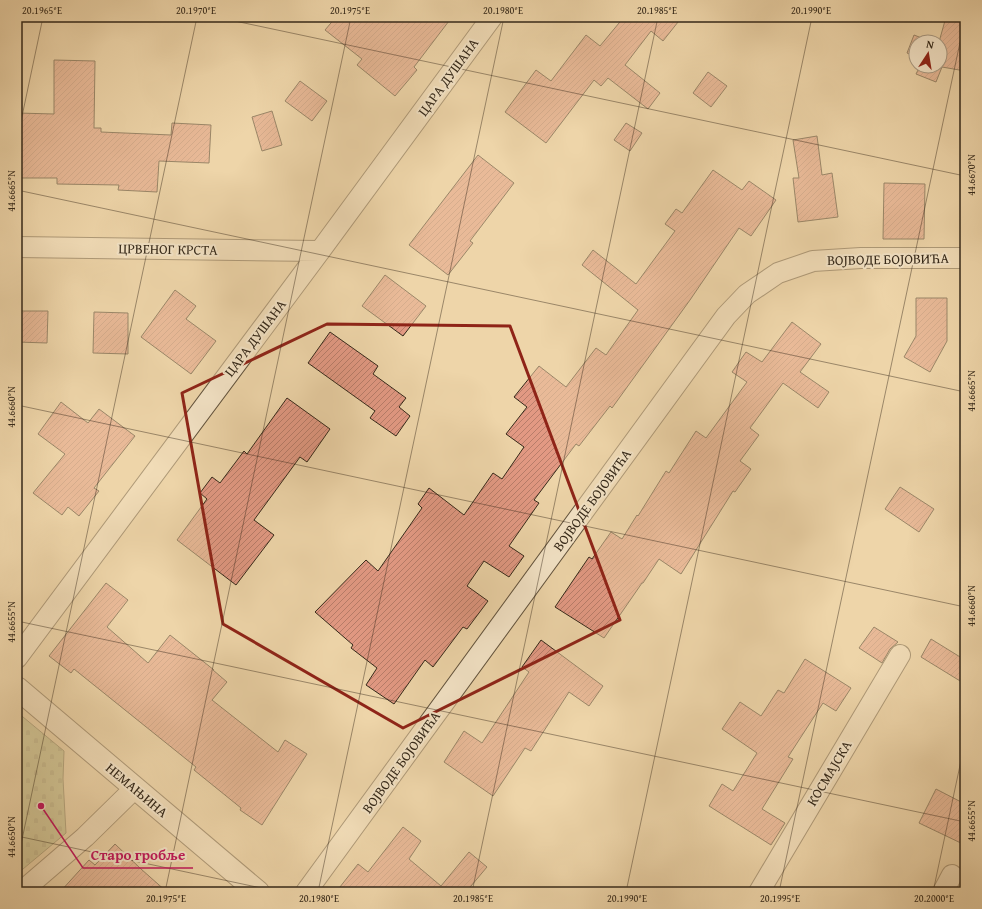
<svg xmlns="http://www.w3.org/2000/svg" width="982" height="909" font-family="'Gentium Book Plus',serif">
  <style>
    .cemetery { fill: url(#cemetery-stones); stroke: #777351 }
    .building { fill: url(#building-hatch); stroke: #35291a }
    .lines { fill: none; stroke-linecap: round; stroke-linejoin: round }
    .minor-casing { stroke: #63543e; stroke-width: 22 }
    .tertiary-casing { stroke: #63543e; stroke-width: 24 }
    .minor { stroke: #f4e4c7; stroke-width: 20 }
    .tertiary { stroke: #f4e4c7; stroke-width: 22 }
    .marked { fill: none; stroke: #8f2418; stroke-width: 3; stroke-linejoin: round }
    .ticks { fill: none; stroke: #35291a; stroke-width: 1; stroke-opacity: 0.45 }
    .labels { text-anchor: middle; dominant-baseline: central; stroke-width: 4; stroke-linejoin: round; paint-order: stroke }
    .street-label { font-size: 14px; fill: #35291a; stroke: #f4e4c7 }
    .leader { fill: none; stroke: #c2185b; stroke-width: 1.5 }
    .callout-dot { fill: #c2185b; stroke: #f4e4c7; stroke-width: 1.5 }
    .callout-label { font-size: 15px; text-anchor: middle; font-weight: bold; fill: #c2185b; stroke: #f4e4c7; stroke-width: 4; stroke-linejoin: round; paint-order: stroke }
    .neatline { fill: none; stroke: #35291a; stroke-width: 1.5 }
    .ticks-label { font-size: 10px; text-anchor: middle; fill: #35291a }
  </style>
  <defs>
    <pattern id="cemetery-stones" width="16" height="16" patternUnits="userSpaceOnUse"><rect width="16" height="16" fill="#b9bd88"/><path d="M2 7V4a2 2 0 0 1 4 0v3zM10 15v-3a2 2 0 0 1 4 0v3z" fill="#a0a275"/></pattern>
    <pattern id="building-hatch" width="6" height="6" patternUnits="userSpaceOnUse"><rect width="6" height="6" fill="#e29983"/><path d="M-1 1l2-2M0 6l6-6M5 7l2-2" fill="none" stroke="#b87d6a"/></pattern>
  </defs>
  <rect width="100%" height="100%" fill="#eed5a9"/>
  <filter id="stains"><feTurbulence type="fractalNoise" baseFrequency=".005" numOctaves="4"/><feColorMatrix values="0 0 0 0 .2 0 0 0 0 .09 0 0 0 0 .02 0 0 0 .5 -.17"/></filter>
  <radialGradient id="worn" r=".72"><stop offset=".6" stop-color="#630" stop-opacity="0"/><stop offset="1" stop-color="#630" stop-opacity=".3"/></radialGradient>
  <path class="cemetery" d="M17,712L64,751L63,779L66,833L17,874Z"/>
  <path class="building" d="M336,17H452L414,67L417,70L395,96L357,65L362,59L325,30Z
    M624,17H682L663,41L651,31L625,65L660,93L648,109L608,78L601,86L594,80L546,143L505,112L536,70L551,81L586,35L600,46Z
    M946,17H965V71L942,67L936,82L916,74L920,66H940V42H939Z
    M914,35L932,42H916V57L907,53Z
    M54,60L95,61L94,128H101V132L171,135L172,123L211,125L209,163L159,161L157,192L118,190L119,185L57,184V178H17V113L54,114Z
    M708,72L727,86L711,107L693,93Z
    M300,81L327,101L312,121L285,101Z
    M272,111L282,145L262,151L252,117Z
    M626,123L642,133L630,151L614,140Z
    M817,136L822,175L832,173L838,217L798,222L793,178H799L793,140Z
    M478,155L514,183L470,241L473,243L448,275L409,245Z
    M713,170L742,190L749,181L776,200L751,236L739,228L690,300L612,408L610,406L579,446L576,444L534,500L539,503L509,546L524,556L509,577L484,561L467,586L488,601L467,629L463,627L433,667L425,660L394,704L366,685L377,668L351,648L353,645L315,612L366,560L378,571L422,508L418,504L429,488L464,515L493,473L502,479L524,447L506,434L527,407L514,397L539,366L566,387L596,348L606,355L638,310L582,265L593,250L636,284L675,231L665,224L676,209L682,213Z
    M884,183L925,184L924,239H883Z
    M385,275L426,306L403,336L362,306Z
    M175,290L196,306L186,319L216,341L191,374L141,337Z
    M916,298H947V341L930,372L904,357L916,336Z
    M17,311H48L47,343L17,342Z
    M94,312L128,313V354L93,353Z
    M792,322L821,344L800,372L829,392L818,408L783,383L750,428L759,435L740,461L751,469L735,492L733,491L681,574L659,559L643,583H642L604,638L555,607L589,557L592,559L611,532L622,539L637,515L638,516L666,471L669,473L696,431L706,438L747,382L732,372L746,352L762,362Z
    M330,332L378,366L373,374L406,398L399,407L410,416L396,436L370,418L375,411L308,363Z
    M287,398L330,429L307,462L300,457L254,520L274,535L236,585L177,540L207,499L200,493L212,477L220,483L244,451L247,454Z
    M61,402L88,423L99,409L135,436L94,488L99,491L79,516L68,507L62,515L33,493L65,454L38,434Z
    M900,487L934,509L919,532L885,509Z
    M106,583L128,600L107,627L148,663L170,635L214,670H213L227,682L212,700L278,752L285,740L307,754L262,825L240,810L241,808L194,770L196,767L74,669L71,673L49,656Z
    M874,627L898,642L890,649L882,663L859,648Z
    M931,639L965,660V684L921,657Z
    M541,640L603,686L589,706L569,692L531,751L525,748L493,796L444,762L464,731L482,743L529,672L522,667Z
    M805,659L851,688L836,711L823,703L788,757L793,759L762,809L785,823L771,845L709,806L722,784L733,791L757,753L722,729L740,702L761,716L778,690L784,693Z
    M936,789L965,804V845L919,823Z
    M403,827L421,841L409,859L441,886L469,852L487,867L466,892H336L358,864L368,872Z
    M115,844L141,869L167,892H60L89,860L95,865Z"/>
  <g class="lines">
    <g class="minor-casing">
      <path id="minor" d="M17,247L320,251
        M17,658L320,251L492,17
        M21,892L85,837L135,788
        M306,892L726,316L747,294L778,273L813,261L861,258H965
        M759,892L900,655
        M943,892L952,875"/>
    </g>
    <g class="tertiary-casing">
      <path id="tertiary" d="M17,688L258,892"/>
    </g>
    <use href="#minor" class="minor"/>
    <use href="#tertiary" class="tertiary"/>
  </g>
  <path d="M0 0H982V909H0ZM327,324L510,326L620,620L403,728L223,624L182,393Z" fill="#eed5a9" fill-opacity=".55" fill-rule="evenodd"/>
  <path class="marked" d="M327,324L510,326L620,620L403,728L223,624L182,393Z"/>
  <path class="ticks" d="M216,17L965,176M17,140L43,17M17,190L965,392M17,405L965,607M17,621L965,822M17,836L280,892M17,863L197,17M165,892L351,17M318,892L504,17M472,892L658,17M626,892L812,17M779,892L965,19M933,892L965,742"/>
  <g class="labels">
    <g class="street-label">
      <text transform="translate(448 77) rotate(-54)">ЦАРА ДУШАНА</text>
      <text transform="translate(168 249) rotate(1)">ЦРВЕНОГ КРСТА</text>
      <text transform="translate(888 259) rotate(-1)">ВОЈВОДЕ БОЈОВИЋА</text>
      <text transform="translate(255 338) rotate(-53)">ЦАРА ДУШАНА</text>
      <text transform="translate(592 500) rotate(-54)">ВОЈВОДЕ БОЈОВИЋА</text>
      <text transform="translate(401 762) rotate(-54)">ВОЈВОДЕ БОЈОВИЋА</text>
      <text transform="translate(829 773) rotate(-59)">КОСМАЈСКА</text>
      <text transform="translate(137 790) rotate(40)">НЕМАЊИНА</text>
    </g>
  </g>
  <path class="leader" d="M41 806L83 868H193"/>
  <circle class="callout-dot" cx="41" cy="806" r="4"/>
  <g class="callout-label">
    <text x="138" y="860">Старо гробље</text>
  </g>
  <rect width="982" height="909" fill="none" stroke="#eed5a9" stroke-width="44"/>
  <g transform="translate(928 54) rotate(12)"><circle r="19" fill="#f4e4c7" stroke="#a89982"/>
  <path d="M0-3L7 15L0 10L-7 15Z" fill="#8f2418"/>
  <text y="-6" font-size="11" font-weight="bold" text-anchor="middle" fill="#35291a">N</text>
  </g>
  <rect x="22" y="22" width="938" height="865" class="neatline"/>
  <g class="ticks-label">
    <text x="42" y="14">20.1965°E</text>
    <text x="196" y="14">20.1970°E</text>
    <text x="350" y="14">20.1975°E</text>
    <text x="503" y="14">20.1980°E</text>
    <text x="657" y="14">20.1985°E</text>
    <text x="811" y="14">20.1990°E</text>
    <text transform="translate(971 175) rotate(-90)" y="4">44.6670°N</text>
    <text transform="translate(11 191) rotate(-90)" y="4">44.6665°N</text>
    <text transform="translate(971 391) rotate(-90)" y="4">44.6665°N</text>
    <text transform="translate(11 407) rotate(-90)" y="4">44.6660°N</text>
    <text transform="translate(971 606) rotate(-90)" y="4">44.6660°N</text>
    <text transform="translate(11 622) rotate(-90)" y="4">44.6655°N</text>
    <text transform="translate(971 821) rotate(-90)" y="4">44.6655°N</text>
    <text transform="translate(11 837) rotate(-90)" y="4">44.6650°N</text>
    <text x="166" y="902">20.1975°E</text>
    <text x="319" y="902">20.1980°E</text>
    <text x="473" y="902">20.1985°E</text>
    <text x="627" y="902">20.1990°E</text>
    <text x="780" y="902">20.1995°E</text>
    <text x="934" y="902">20.2000°E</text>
  </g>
  <rect width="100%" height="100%" filter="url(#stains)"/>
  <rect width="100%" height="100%" fill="url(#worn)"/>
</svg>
